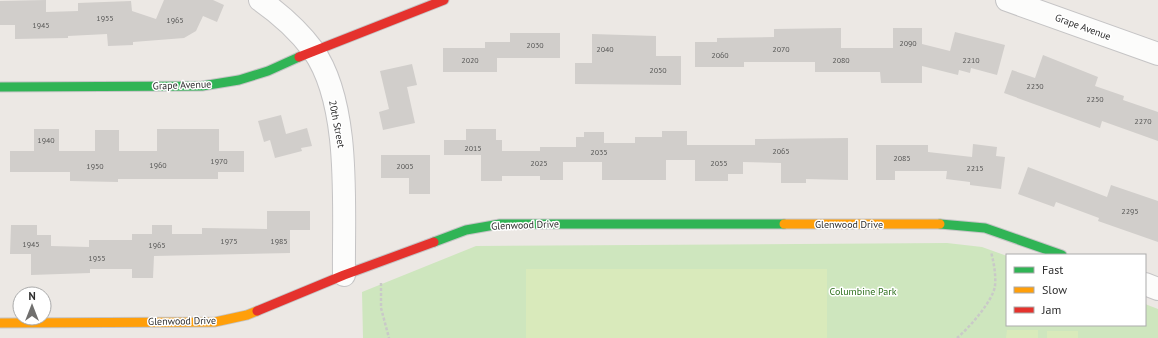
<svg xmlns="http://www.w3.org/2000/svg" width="1158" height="338" font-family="'PT Sans',sans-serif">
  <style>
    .green { fill: #cee6be }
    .pitch { fill: #d9eabb }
    .building { fill: #d1cecb }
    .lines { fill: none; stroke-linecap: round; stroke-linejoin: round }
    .street-casing { stroke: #c5c4c5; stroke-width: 24 }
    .fast-casing { stroke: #c5c4c5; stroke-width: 11 }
    .slow-casing { stroke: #c5c4c5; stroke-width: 11 }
    .jam-casing { stroke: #c5c4c5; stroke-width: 11 }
    .path { stroke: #c9c9c8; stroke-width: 2.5; stroke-dasharray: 3 2; stroke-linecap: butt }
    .street { stroke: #fcfcfb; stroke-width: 22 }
    .fast { stroke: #30b455; stroke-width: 9 }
    .slow { stroke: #ff9f0a; stroke-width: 9 }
    .jam { stroke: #e5322d; stroke-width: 9 }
    .labels { text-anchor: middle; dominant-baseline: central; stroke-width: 3; stroke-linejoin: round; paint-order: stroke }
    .number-label { font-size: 8px; fill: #585857 }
    .street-label { font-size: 10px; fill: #2e2e2e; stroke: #fff }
    .park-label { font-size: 10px; fill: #2c6e1b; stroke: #fff }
  </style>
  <rect width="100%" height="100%" fill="#ece8e4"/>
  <path class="green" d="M947,243L982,247L1007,256V325H1145V304L1158,309V338H363L362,292L476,246Z"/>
  <path class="pitch" d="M526,269H827V338H526Z
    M1007,330H1038V338H1006Z
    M1047,331H1078V338H1047Z"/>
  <path class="building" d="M46,0V12L78,11V3L131,1L132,11L156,19L164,0H213L224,5L217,22L203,16L196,31L184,38L133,42V45L108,46L107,34L68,36V38L15,39V25H0V1Z
    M841,28V48H893V28H922V44L950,51L955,32L1005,45L997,75L971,68L970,73L959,70L958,75L922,66V83H881L880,72H815V62H744V67H695V42H717V38L774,37V29Z
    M510,33H560V58H497V72H443V48H485V42H510Z
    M592,34L656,36V56H681V85L575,84V63H592Z
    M1043,55L1098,77L1095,86L1124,96L1123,100L1158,112V141L1102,121L1100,128L1004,93L1012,70L1035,78Z
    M412,64L417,85L407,87L415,123L383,130L379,112L389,109L380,71Z
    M281,115L286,134L307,128L312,146L301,148L302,151L275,158L270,140L264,142L258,121Z
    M34,129H59V151H95V130H119V151H157V129H219V151H244V172H218V179H118V182L70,181V172H10V151H34Z
    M466,129H496V140H502V151H540V147H576V137H584V132H604V143H635V137H662V131H687V145H755V139L848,138V180L806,179V183H781V163L743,162V174H728V181H695V160H666V180H602V162H563V180H540V176H502V181H481V155H444V140H466Z
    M973,144L997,147L996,156L1005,157L1001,189L970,185V182L946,179L947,171H895V180H876V145H928V152L972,157Z
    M381,155H430V194H409V178H381Z
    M1028,167L1107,197L1111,185L1158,201V242L1098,221L1099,218L1056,202L1054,207L1018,194Z
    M267,211H310V230H290V253L154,256L153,278H132V269H90V273L31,275V254H10L11,225H37V235H51V246L89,247V240H132V234H152V225H172V234H202V228L267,229Z"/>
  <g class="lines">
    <g class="street-casing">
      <path id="street" d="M260,0C280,14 298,30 313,50C352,105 343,210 344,275
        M1007,0L1158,54
        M1145,284L1158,289"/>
    </g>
    <g class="fast-casing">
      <path id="fast" d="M0,87L202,86L239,80L268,71L299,57
        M940,224L985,228L1062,255
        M434,242L466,230L500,224H784"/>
    </g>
    <g class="slow-casing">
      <path id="slow" d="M784,224H940
        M0,323L215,322L247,315L257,311"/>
    </g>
    <g class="jam-casing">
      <path id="jam" d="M299,57L444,0
        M257,311L344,275L434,242"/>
    </g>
    <path class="path" d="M381,283V308L389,338
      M957,338C968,329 993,301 995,286C996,275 994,263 991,252"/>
    <use href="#street" class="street"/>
    <use href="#fast" class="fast"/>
    <use href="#slow" class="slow"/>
    <use href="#jam" class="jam"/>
  </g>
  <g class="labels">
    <g class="number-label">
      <text x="105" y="18">1955</text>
      <text x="175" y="20">1965</text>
      <text x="41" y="25">1945</text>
      <text x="908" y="43">2090</text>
      <text x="535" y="45">2030</text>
      <text x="605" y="49">2040</text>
      <text x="781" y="49">2070</text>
      <text x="720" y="55">2060</text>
      <text x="470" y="60">2020</text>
      <text x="841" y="60">2080</text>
      <text x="971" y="60">2210</text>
      <text x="658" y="70">2050</text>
      <text x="1035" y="86">2230</text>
      <text x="1095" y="99">2250</text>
      <text x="1143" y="121">2270</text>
      <text x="46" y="140">1940</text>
      <text x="473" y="148">2015</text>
      <text x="781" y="151">2065</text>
      <text x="599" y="152">2035</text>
      <text x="902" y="158">2085</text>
      <text x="219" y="161">1970</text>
      <text x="539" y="163">2025</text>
      <text x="719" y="163">2055</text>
      <text x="158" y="165">1960</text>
      <text x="95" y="166">1950</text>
      <text x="405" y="166">2005</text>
      <text x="975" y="168">2215</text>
      <text x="1130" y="211">2295</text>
      <text x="229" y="241">1975</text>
      <text x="279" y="241">1985</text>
      <text x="31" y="244">1945</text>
      <text x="157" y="245">1965</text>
      <text x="97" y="258">1955</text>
    </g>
    <g class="street-label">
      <text transform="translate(1083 27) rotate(20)">Grape Avenue</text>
      <text transform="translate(182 85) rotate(-2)">Grape Avenue</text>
      <text transform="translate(337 124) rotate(79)">20th Street</text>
      <text x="849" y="224">Glenwood Drive</text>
      <text transform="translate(525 225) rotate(-2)">Glenwood Drive</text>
      <text transform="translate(182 321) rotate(-1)">Glenwood Drive</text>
    </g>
    <g class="park-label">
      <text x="863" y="291">Columbine Park</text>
    </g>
  </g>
  <rect x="1006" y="254" width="140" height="72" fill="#ffffff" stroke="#ababab"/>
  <rect x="1014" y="267" width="20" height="6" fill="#30b455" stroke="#ababab"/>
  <text x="1042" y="274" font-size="12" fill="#2e2e2e">Fast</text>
  <rect x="1014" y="287" width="20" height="6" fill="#ff9f0a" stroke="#ababab"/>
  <text x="1042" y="294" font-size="12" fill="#2e2e2e">Slow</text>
  <rect x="1014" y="307" width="20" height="6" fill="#e5322d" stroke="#ababab"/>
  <text x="1042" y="314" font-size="12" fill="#2e2e2e">Jam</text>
  <g transform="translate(32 306)"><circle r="19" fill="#ffffff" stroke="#ababab"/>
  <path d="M0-3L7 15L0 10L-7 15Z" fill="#706f6e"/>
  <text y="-6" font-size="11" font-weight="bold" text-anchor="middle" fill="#2e2e2e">N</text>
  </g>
</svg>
